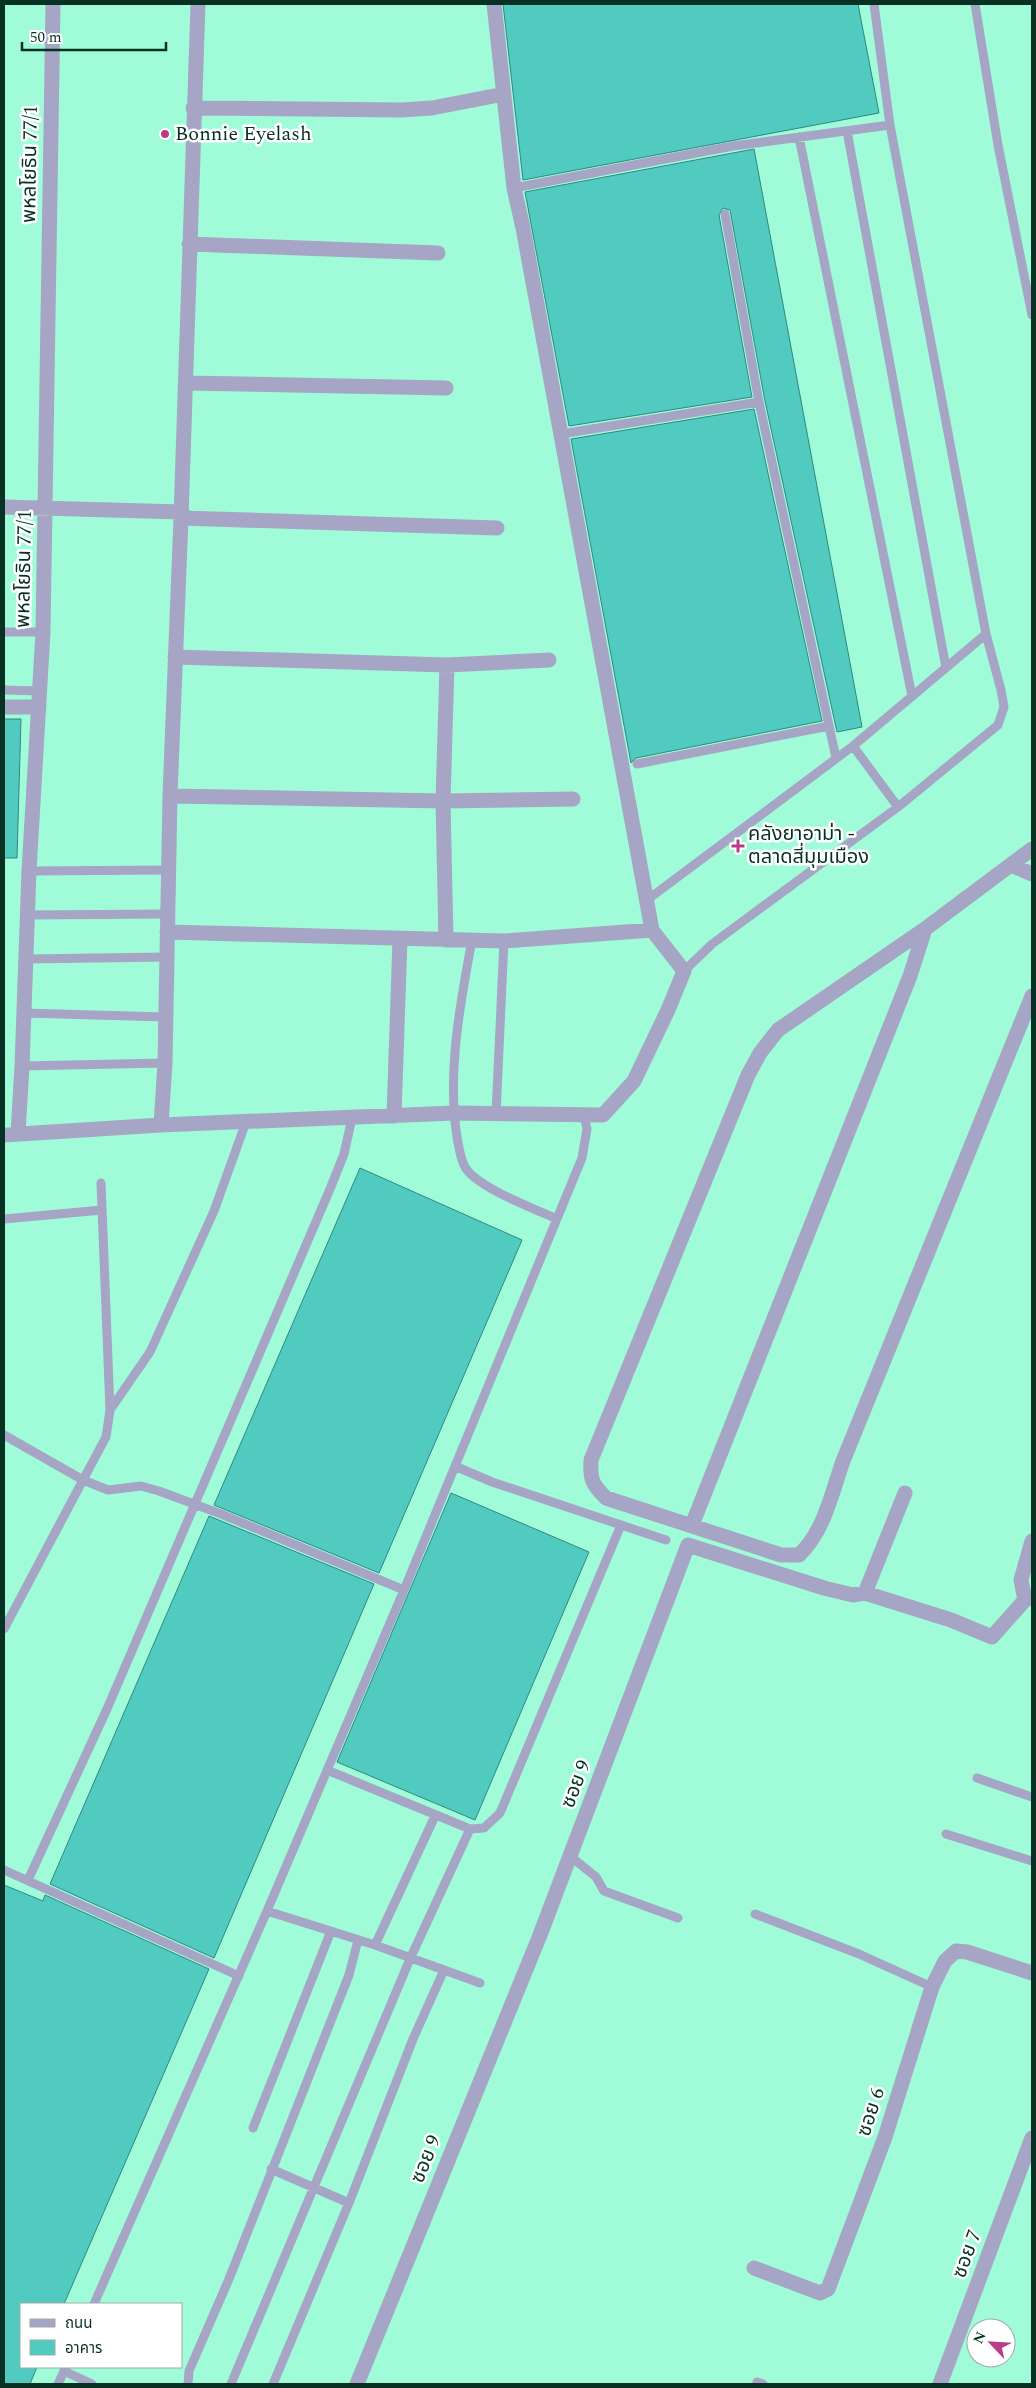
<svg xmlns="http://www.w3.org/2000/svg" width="1036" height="2388" font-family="Spectral,'Noto Sans Thai',serif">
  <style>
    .building { fill: #51cabf; stroke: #318780 }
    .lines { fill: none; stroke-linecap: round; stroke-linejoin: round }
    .lane { stroke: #a6a5c5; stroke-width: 9 }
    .street { stroke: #a6a5c5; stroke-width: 15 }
    .poi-dot { fill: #ba3b88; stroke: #fff; stroke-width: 2 }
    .labels { text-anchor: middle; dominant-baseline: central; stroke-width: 5; stroke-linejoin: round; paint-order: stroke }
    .poi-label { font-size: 20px; fill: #073123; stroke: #fff; text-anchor: start }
    .street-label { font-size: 20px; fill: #073123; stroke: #fff }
  </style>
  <rect width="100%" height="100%" fill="#a0fcd8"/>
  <path class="building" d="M503,4H858L879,113L523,180Z
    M754,149L862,727L837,732L765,401L730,210L723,208L719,215L752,397L569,426L525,192Z
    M754,409L822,721L636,758L631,763L571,439Z
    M4,719H21L17,858H4Z
    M360,1168L522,1240L379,1573L214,1505Z
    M451,1493L589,1552L475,1820L337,1762Z
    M209,1516L374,1584L214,1958L50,1884Z
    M4,1885L43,1901L45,1895L209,1969L64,2304H21V2367H37L30,2384H4Z"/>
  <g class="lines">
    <path class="lane" d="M975,4L998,145L1032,315
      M847,131L946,668
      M799,137L912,696
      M514,188L733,146L890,125
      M725,214L759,402L836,758
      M561,434L759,402
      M4,632H43
      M4,690L40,691
      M853,746L898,807
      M637,764L829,726
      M29,871L168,870
      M647,900L853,746L986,634
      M27,915L167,914
      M472,940C460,1004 447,1073 457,1137C459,1147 460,1158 465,1167C476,1187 535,1209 557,1219
      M25,959L167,957
      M684,971L712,944L898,807L998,725L1004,707L1001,690L986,634L890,125L874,4
      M23,1013L166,1017
      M22,1066L165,1063
      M496,1114L504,941
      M101,1183L110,1410L106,1437L83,1480L108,1490L141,1486L159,1491L221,1514L404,1590
      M4,1219L102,1210
      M110,1410L150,1352L214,1211L246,1122
      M4,1435L83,1480L4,1629
      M457,1467L492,1482L666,1540
      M327,1770L470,1829L484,1828L500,1813L621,1525
      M977,1778L1032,1797
      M946,1834L1032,1861
      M570,1856L596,1877L604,1891L678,1918
      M4,1870L239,1976
      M28,1880L107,1709L330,1189L344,1154L352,1118
      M267,1911L375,1945L480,1983
      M755,1914L859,1954L932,1987
      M375,1945L435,1816
      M253,2128L331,1931
      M271,2169L349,2203
      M94,2304L267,1911L404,1590L582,1158L587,1129L584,1115
      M64,2371L92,2384
      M757,2382L763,2384
      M58,2384L66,2367
      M188,2384L189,2371L229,2279L349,1975L358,1940
      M231,2384L410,1959L470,1829
      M273,2384L349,2203L413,2039L444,1970"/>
    <path class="street" d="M193,108L402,110L432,108L504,94
      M189,244L438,253
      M186,383L446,388
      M4,507L182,512
      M181,518L497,528
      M175,657L447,665L549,660
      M4,707H39
      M170,796L443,801L573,799
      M1032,849L925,929L778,1030L760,1053L748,1075L591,1460C590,1480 592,1484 606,1498L781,1555H799C824,1532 832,1492 843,1461L1032,996
      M1011,865L1032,874
      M167,932L504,941L652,930
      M446,940L443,801L447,665
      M394,1116L400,939
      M161,1125L165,1063L170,796L181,518L198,4
      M18,1133L22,1066L29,871L43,632L53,4
      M4,1135L161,1125L454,1113L603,1115L634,1081L668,1010L684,971L652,930L523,228L514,188L494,4
      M692,1525L910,976L925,929
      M865,1593L905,1493
      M1025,1600L1021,1580L1032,1541
      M754,2268L820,2293L828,2289L885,2137L932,1987L945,1961L956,1951L967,1952L1032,1973
      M357,2384L540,1935L688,1545L824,1588L853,1595L865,1593L951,1620L992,1637L1025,1600L1032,1597
      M940,2384L1032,2138"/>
  </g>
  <g class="poi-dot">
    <circle cx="165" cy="134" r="5"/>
    <path d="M735.5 838.5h5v5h5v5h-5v5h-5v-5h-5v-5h5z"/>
  </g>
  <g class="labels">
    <g class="poi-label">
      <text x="175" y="134">Bonnie Eyelash</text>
      <text x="748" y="834">คลังยาอาม่า -<tspan x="748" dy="23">ตลาดสี่มุมเมือง</tspan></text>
    </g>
    <g class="street-label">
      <text transform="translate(30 164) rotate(-89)">พหลโยธิน 77/1</text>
      <text transform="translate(24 569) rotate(-89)">พหลโยธิน 77/1</text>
      <text transform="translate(576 1784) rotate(-69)">ซอย 9</text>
      <text transform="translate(871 2112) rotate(-72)">ซอย 6</text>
      <text transform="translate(426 2159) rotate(-68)">ซอย 9</text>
      <text transform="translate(967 2254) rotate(-70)">ซอย 7</text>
    </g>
  </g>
  <rect width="1036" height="2388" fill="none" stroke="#073123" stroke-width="10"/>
  <rect x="20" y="2303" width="162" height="65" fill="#ffffff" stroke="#9cada7"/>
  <rect x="30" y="2319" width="25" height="8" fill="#a6a5c5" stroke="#9cada7"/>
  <text x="65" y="2328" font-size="15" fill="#073123">ถนน</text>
  <rect x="30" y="2340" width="25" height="15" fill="#51cabf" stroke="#9cada7"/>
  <text x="65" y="2353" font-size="15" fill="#073123">อาคาร</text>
  <g transform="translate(991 2343) rotate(295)"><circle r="24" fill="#ffffff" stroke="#9cada7"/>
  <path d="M0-4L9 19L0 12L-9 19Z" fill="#ba3b88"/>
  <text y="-8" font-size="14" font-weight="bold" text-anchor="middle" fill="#073123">N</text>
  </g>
  <path d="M22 42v8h144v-8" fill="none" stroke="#073123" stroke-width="2.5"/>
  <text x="30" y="42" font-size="15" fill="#073123" stroke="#ffffff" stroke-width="4" paint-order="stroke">50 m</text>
</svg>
